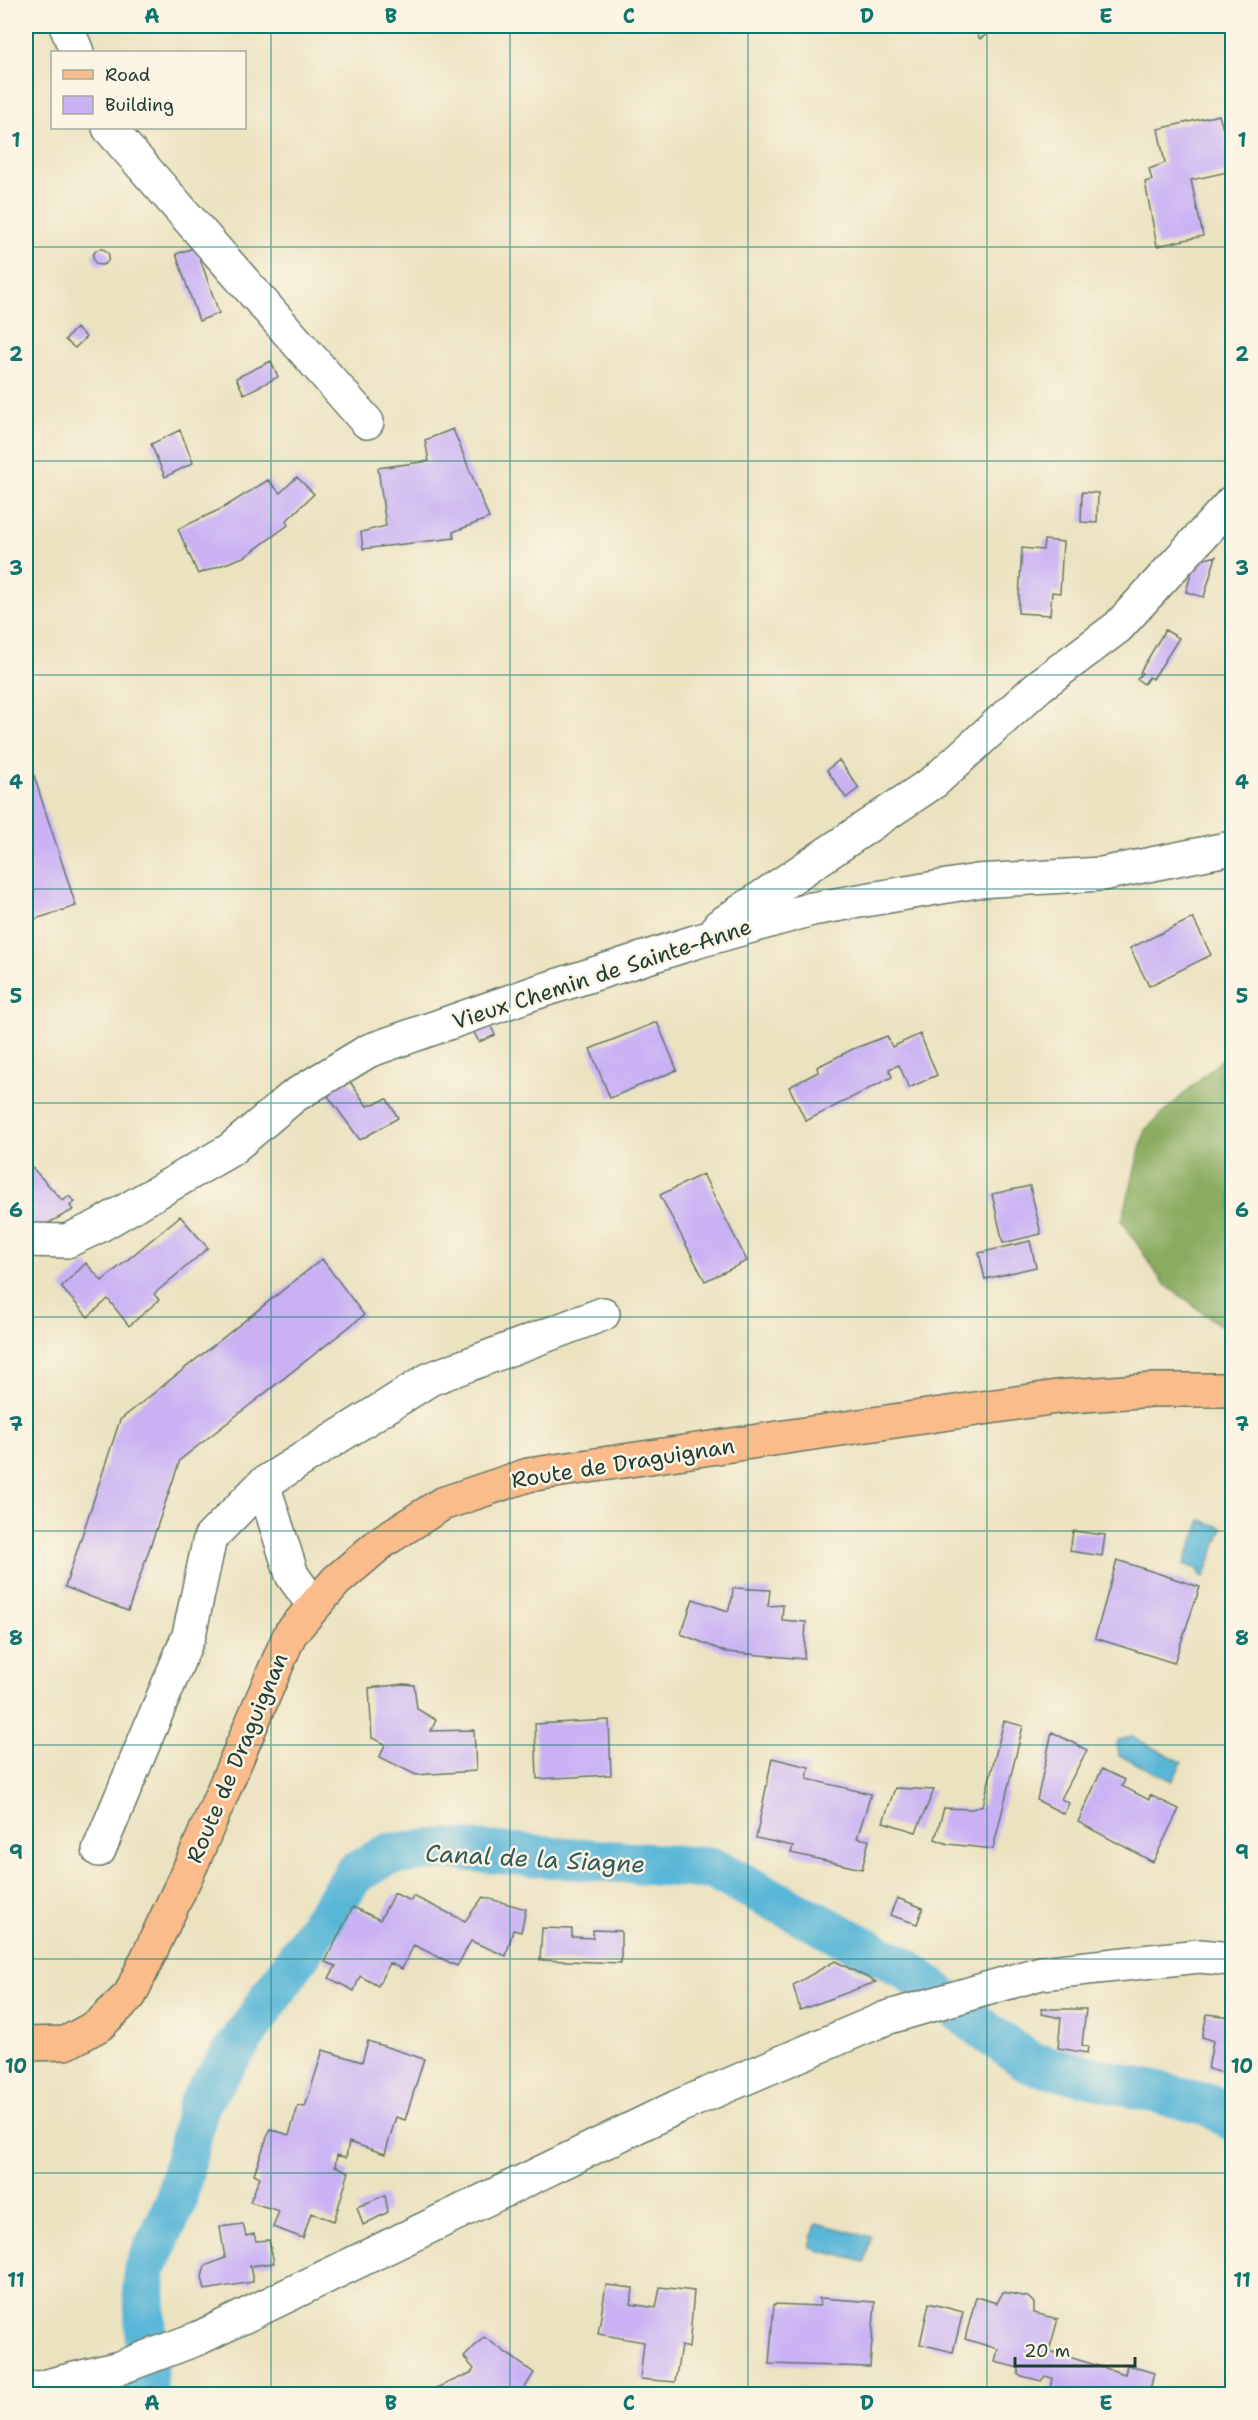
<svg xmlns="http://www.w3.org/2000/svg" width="1258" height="2420" font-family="'Shantell Sans',sans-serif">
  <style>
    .forest { fill: #8aac60; stroke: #54744a; stroke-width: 1.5 }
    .water { fill: #59b6d7; stroke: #3c7a86; stroke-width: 1.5 }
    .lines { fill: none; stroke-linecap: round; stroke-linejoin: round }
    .canal { stroke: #59b6d7; stroke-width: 42 }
    .building { fill: #c9b1f4 }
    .minor-casing { stroke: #667765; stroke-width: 36 }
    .major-casing { stroke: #667765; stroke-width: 36 }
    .minor { stroke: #fff; stroke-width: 33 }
    .major { stroke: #f9bc8a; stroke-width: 33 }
    .grid { fill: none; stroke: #0f766e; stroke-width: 1.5; stroke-opacity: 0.55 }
    .labels { text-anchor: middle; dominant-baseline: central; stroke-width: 5; stroke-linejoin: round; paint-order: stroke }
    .street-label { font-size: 22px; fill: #1f3d34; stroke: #fcf5e5 }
    .water-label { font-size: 24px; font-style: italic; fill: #2e5b5d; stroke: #fcf5e5 }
    .neatline { fill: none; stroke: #0f766e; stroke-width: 2 }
    .grid-label { font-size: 20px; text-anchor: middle; font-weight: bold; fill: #0f766e }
  </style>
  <rect width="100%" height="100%" fill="#fcf5e5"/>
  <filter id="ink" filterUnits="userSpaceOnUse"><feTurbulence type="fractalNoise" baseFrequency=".0167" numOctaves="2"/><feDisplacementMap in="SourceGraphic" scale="12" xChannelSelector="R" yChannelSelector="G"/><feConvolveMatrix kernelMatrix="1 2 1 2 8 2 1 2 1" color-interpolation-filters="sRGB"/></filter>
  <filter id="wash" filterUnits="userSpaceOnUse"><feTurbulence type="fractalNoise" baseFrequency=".008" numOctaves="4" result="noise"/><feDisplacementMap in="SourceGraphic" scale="24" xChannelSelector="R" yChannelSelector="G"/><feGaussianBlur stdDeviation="1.35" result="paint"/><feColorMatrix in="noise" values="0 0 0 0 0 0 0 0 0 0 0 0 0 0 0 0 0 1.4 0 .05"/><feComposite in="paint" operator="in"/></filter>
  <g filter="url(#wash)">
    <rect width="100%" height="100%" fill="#ebe2c0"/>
    <path class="forest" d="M1232,1050V1334L1163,1283L1122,1221L1145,1130Z"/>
    <path class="water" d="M1201,1520L1223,1528L1204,1577L1198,1575L1200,1570L1184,1564Z
      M1132,1737L1182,1762L1172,1781L1119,1755L1116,1746L1119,1740Z
      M816,2223L871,2237L865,2262L810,2248Z"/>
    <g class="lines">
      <path class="canal" d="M147,2394L144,2270L175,2204L199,2103L355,1873L389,1854L445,1849L714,1869L905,1968L989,2034L1031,2063L1209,2105L1232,2120"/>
    </g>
    <g id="blocks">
      <path class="building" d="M972,26H1000L980,39Z
        M1219,115L1232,161V171L1191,180L1203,236L1157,246L1145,182L1152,180L1149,169L1165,163L1158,129Z
        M196,247L219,313L199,321L176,254Z
        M93 257a8 8 0 1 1 16 0a8 8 0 1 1-16 0Z
        M76,328L86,337L75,348L65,340Z
        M271,361L278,377L244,394L236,378Z
        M453,429L489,518L453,532L454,538L363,549L361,532L386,526L378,468L429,461L425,440Z
        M180,430L193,463L165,477L151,444Z
        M297,477L314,494L286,521L288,525L246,556L198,574L178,529L223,508L268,480L280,493Z
        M1082,492L1098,493L1097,523L1081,522Z
        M1044,540L1063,542L1060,593L1052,592L1050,615L1018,613L1022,548L1043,550Z
        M1216,556L1204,597L1186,592L1194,562Z
        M1165,630L1179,638L1153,679L1149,677L1144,684L1137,679L1142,673L1140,672Z
        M26,751L76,906L26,922Z
        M839,760L859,788L846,798L827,770Z
        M1193,918L1211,955L1149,986L1130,948Z
        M488,1020L495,1035L479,1042L471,1027Z
        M657,1022L677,1070L610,1098L590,1049Z
        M920,1034L937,1075L909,1088L899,1065L889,1069L892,1077L806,1121L789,1087L818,1072L817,1067L853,1049L887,1036L892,1047Z
        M344,1073L367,1106L387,1099L398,1118L360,1140L320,1085Z
        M26,1161L63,1201L69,1196L75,1202L70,1206L73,1210L41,1227L26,1226Z
        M703,1174L747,1261L705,1281L660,1195Z
        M1030,1186L1041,1234L1003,1243L992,1194Z
        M180,1216L208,1248L154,1294L159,1300L129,1326L108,1299L88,1317L61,1287L86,1263L102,1281Z
        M1030,1241L1036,1267L985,1279L979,1253Z
        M322,1259L364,1315L180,1460L128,1611L65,1587L120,1420Z
        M1073,1531L1105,1535L1102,1556L1070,1551Z
        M1117,1560L1200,1587L1174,1663L1095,1638Z
        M733,1588L770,1590L768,1606L783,1605L782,1620L806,1622L804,1659L726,1652L681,1634L693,1599L728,1611L732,1599Z
        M404,1684L414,1685L417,1709L436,1720L431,1731L474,1730L476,1771L416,1775L380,1757L385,1744L372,1738L369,1688Z
        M609,1720L611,1775L537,1779L535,1724Z
        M1004,1721L1023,1726L993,1849L948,1844L935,1839L944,1808L972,1809L983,1805Z
        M1052,1732L1087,1750L1061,1799L1069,1803L1064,1814L1037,1800Z
        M772,1758L809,1767L807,1779L871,1794L857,1838L869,1840L862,1869L791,1853L793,1846L756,1838Z
        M1102,1769L1125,1780L1122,1786L1149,1800L1150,1795L1179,1809L1153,1862L1078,1822Z
        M895,1788L934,1790L916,1832L883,1822Z
        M394,1893L411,1901L413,1896L465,1921L483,1897L526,1909L521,1932L513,1930L506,1956L471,1941L457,1966L414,1945L402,1969L389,1963L378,1986L360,1976L354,1991L329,1978L336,1966L325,1962L353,1907L380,1920Z
        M897,1898L923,1908L917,1924L890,1915Z
        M542,1928L572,1929V1937L593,1938V1930L621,1931V1963L540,1960Z
        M835,1961L876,1982L800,2010L793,1985Z
        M1041,2009H1086L1082,2045L1088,2047L1087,2053L1058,2048L1061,2018L1042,2014Z
        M1207,2014L1232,2017V2075L1208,2069L1213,2041L1202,2037Z
        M368,2041L424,2059L405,2120L396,2117L385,2154L349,2142L346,2158L337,2155L335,2166L349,2172L334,2221L311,2213L303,2238L273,2227L279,2211L250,2202L260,2177L254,2174L270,2129L289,2135L298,2106L305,2107L323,2050L362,2062Z
        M385,2195L388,2212L363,2225L357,2207Z
        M243,2224L246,2236L254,2234L256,2241L269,2240L274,2263L250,2266L253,2282L205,2290L202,2277L205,2266L225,2258L220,2227Z
        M606,2285L633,2288L631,2304L656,2308L660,2287L694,2291L689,2348L681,2346L675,2382L640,2379L644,2342L598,2334Z
        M1003,2292L1028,2297L1034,2303V2313L1058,2319L1049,2351L1125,2374L1127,2365L1154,2373L1149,2394H1065L1050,2390L1052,2378L1045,2376L1041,2381L1018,2375L1019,2368L995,2362L998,2349L965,2339L976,2297L997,2303Z
        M819,2298L875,2302L870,2367L769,2364L774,2304L820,2306Z
        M929,2303L963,2312L953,2352L920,2344Z
        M484,2337L534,2373L521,2394H422L471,2373L474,2369L464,2357Z
        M1174,2389L1192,2394H1173Z"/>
    </g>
  </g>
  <g filter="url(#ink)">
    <use href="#blocks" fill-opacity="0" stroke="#667765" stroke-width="1.5"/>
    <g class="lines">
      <g class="minor-casing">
        <path id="minor" d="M66,26L77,52
          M109,128L367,422
          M719,926L935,781L1039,686L1118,627L1232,502
          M26,1240L67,1241L97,1227L230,1150L294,1096L368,1051L534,993L695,942L812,909L977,881L1102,874L1232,848
          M314,1606L292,1575L263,1484L430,1379L603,1314
          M99,1850L189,1635L210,1538L263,1484
          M26,2391L119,2368L199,2338L677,2107L886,2018L1041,1973L1199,1956L1232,1959"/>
      </g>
      <g class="major-casing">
        <path id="major" d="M26,2044L66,2043L99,2025L130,1995L193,1861L290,1634L336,1581L383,1541L442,1504L528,1475L1057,1397L1153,1390H1232"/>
      </g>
      <use href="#minor" class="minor"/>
      <use href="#major" class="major"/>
    </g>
  </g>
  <path class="grid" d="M271,26V2394M510,26V2394M748,26V2394M987,26V2394M26,247H1232M26,461H1232M26,675H1232M26,889H1232M26,1103H1232M26,1317H1232M26,1531H1232M26,1745H1232M26,1959H1232M26,2173H1232"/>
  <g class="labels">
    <g class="street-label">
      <text transform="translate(602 974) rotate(-18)">Vieux Chemin de Sainte-Anne</text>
      <text transform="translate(623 1463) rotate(-9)">Route de Draguignan</text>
      <text transform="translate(237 1758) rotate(-67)">Route de Draguignan</text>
    </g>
    <g class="water-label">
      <text transform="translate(535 1859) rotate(3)">Canal de la Siagne</text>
    </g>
  </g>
  <rect width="1258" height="2420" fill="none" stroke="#fcf5e5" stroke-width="66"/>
  <rect x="51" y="51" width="195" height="78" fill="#fcf5e5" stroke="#a4ab9e" stroke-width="1.5"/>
  <rect x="63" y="70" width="30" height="9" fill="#f9bc8a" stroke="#a4ab9e" stroke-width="1.5"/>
  <text x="105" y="81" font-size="18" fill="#1f3d34">Road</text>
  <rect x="63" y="96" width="30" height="18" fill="#c9b1f4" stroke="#a4ab9e" stroke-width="1.5"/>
  <text x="105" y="111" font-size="18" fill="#1f3d34">Building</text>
  <path d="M1015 2357v9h120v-9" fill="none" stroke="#1f3d34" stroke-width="3"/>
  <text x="1024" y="2357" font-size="18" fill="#1f3d34" stroke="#fcf5e5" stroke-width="4.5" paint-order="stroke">20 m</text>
  <rect x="33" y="33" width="1192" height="2354" class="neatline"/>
  <g class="grid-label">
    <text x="152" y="23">A</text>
    <text x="391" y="23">B</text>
    <text x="629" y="23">C</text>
    <text x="867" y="23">D</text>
    <text x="1106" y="23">E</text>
    <text x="16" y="147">1</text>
    <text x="1242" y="147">1</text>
    <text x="16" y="361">2</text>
    <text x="1242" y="361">2</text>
    <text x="16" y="575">3</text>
    <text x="1242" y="575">3</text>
    <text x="16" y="789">4</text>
    <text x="1242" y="789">4</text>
    <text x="16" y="1003">5</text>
    <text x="1242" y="1003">5</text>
    <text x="16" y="1217">6</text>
    <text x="1242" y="1217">6</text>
    <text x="16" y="1431">7</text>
    <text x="1242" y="1431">7</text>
    <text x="16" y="1645">8</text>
    <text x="1242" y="1645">8</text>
    <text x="16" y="1859">9</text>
    <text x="1242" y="1859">9</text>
    <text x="16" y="2073">10</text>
    <text x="1242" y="2073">10</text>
    <text x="16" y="2287">11</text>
    <text x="1242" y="2287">11</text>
    <text x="152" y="2410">A</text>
    <text x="391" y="2410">B</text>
    <text x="629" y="2410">C</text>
    <text x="867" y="2410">D</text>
    <text x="1106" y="2410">E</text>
  </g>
</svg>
